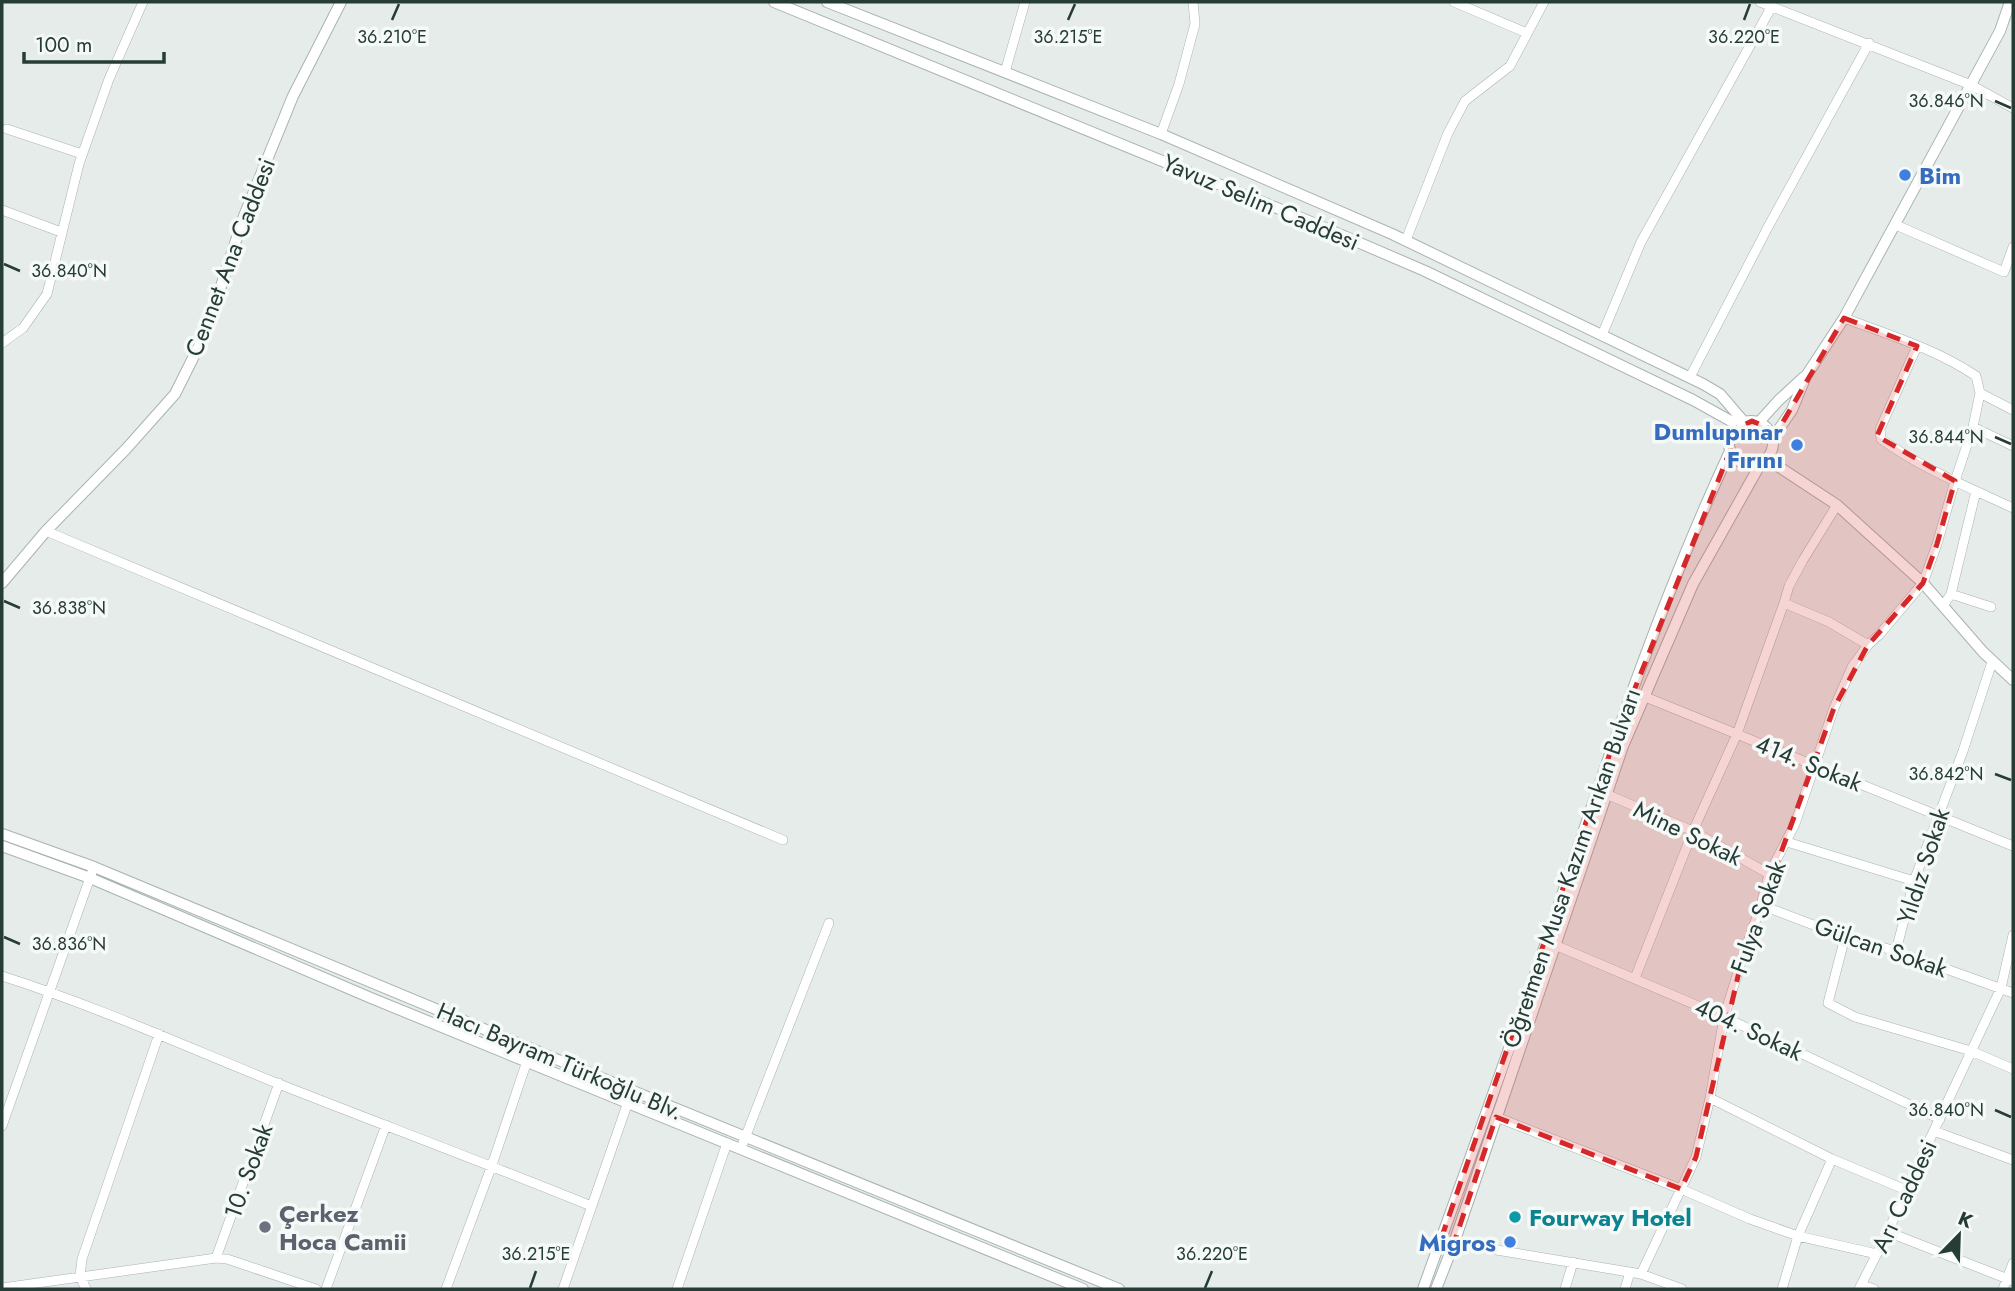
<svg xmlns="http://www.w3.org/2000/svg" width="2015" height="1291" font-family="Jost,sans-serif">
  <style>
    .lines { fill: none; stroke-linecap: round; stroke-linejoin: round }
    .minor-casing { stroke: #a8b4b0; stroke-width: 10 }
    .tertiary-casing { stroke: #a8b4b0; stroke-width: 12 }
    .minor { stroke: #fff; stroke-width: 9 }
    .tertiary { stroke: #fff; stroke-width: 10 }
    .marked { fill: #d62828; fill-opacity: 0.2; stroke: #d62828; stroke-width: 5; stroke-dasharray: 14 9; stroke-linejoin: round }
    .ticks { fill: none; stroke: #263c36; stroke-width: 2.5 }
    .shop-dot { fill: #3f7fe0; stroke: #f5f9f7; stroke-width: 2.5 }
    .culture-dot { fill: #0f9aa8; stroke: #f5f9f7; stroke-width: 2.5 }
    .worship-dot { fill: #6b7280; stroke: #f5f9f7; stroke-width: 2.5 }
    .labels { text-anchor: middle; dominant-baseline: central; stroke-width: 7; stroke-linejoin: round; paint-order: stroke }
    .shop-label { font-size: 24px; font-weight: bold; fill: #366cbe; stroke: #f5f9f7; text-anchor: end }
    .street-label { font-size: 24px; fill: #263c36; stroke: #f5f9f7 }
    .worship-label { font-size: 24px; font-weight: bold; fill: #5b616d; stroke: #f5f9f7; text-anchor: start }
    .culture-label { font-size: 24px; font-weight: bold; fill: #0d838f; stroke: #f5f9f7; text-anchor: start }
    .ticks-label { font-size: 18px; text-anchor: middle; fill: #263c36; stroke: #f5f9f7; stroke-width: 7; stroke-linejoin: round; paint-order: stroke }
  </style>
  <rect width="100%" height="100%" fill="#e5ece9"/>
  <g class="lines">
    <g class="minor-casing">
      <path id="minor" d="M1454,2L1527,33
        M1760,2L1971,85L2013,108
        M1005,72L1025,2
        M7,129L82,154
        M1161,134L1179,84L1195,24L1193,2
        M2,210L61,232
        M1896,225L2004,272L2013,247
        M1406,240L1448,133L1465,101L1510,66L1544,2
        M1602,335L1641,242L1772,6
        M2,343L23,328L47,294L79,164L109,79L143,2
        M1917,346L1880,429L1881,439C1921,468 1968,487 2013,508
        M1690,377L1768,227L1869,43
        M1980,393L2013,410
        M1973,427L2013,446
        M46,531L783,840
        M1951,594L1991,607
        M1784,603L1829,622L1868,645
        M1943,606L1951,594L1976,491
        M1643,696L2013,846
        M1606,794L1693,831L1769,874
        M1787,842L1914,881
        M1761,905L1845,937L1896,951L2013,993
        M1845,937L1828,1003L1855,1017L1971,1051L2013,1069
        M1555,945L1724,1017L1940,1119
        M1896,951L1914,881L1963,751L1992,662
        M2,976C96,1006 187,1047 279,1084C383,1125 488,1164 591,1206
        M1635,978L1693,831L1737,734L1784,603L1789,586L1803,560L1837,505
        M1710,1098L1832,1159L1906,1190
        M1496,1117L1681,1189L1750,1219L1798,1236L1877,1254
        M2,1126L92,872
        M1934,1131L2013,1160
        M743,1143L829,923
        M1888,1232L2013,1281
        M1454,1243L1641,1274L1682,1289
        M216,1258L279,1083
        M1641,1274L1696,1157L1710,1098L1724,1017L1742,959L1761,905L1769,874L1795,824L1834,708L1852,667L1868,645L1879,635L1923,583L1937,544L1955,481L1973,427L1980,393L1976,376C1936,349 1889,335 1844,318
        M1862,1285L1874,1289
        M2,1288L216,1258L227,1259L316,1289
        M86,1289L80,1276L82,1259L159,1034
        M326,1289L386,1125
        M446,1289L492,1165L527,1061
        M563,1289L628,1102
        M677,1289L727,1143
        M1565,1289L1573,1262
        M1625,1289L1630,1272
        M1782,1289L1798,1236L1832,1159
        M1859,1289L1888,1232L1906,1190L2001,988L2013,935
        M2003,1289L2013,1263"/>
    </g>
    <g class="tertiary-casing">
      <path id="tertiary" d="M774,2L1311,222L1425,271L1693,400L1738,425
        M827,2L1161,134L1392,234L1703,384L1720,394L1744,422
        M1729 443a22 22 0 1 1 44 0a22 22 0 1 1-44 0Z
        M1759,422L1779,400L1804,377
        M1773,438L1792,410L1806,376L1844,318L2000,31L2010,2
        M1767,459L1837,505L1923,583L1983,652L2013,680
        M2,583L46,531L126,449L175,394L206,332L244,216L293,96L341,2
        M2,834L94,867L633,1091L1119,1289
        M2,846L90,878L371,998L1083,1289
        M1423,1289C1466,1170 1509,1051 1550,931C1604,769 1658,606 1730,451
        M1436,1289L1454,1243L1623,746L1693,584L1761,463"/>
    </g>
    <use href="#minor" class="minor"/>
    <use href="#tertiary" class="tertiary"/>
  </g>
  <path class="marked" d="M1844,318L1917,346L1877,436L1955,481L1937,544L1923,583L1868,645L1834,708L1742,959L1696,1157L1681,1189L1496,1117L1454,1243L1441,1239L1617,733L1730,451L1733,430L1752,421L1777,432Z"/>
  <path class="ticks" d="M392,20L399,4M1068,20L1075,4M1744,20L1750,4M1995,101L2011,108M4,264L20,271M1995,437L2011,444M4,601L20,608M1995,774L2011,780M4,937L20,944M1995,1110L2011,1117M530,1288L536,1271M1205,1288L1212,1271"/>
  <g class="shop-dot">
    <circle cx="1905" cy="175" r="7"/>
    <circle cx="1797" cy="445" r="7"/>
    <circle cx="1510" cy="1242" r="7"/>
  </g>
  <circle class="culture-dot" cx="1515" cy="1217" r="7"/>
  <circle class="worship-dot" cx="265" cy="1227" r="7"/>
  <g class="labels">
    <g class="shop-label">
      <text x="1919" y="175" text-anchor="start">Bim</text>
      <text x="1783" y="431">Dumlupınar<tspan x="1783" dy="28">Fırını</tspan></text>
      <text x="1496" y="1242">Migros</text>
    </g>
    <g class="street-label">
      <text transform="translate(1261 202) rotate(23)">Yavuz Selim Caddesi</text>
      <text transform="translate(230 257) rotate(-69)">Cennet Ana Caddesi</text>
      <text transform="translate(1809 763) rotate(22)">414. Sokak</text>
      <text transform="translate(1688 833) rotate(26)">Mine Sokak</text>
      <text transform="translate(1923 866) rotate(-72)">Yıldız Sokak</text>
      <text transform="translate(1571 868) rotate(-71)">Öğretmen Musa Kazım Arıkan Bulvarı</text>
      <text transform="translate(1758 917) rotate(-70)">Fulya Sokak</text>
      <text transform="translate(1881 947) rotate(19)">Gülcan Sokak</text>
      <text transform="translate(1749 1029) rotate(25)">404. Sokak</text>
      <text transform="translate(560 1061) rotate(23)">Hacı Bayram Türkoğlu Blv.</text>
      <text transform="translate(248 1171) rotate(-70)">10. Sokak</text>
      <text transform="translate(1904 1196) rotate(-65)">Arı Caddesi</text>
    </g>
    <g class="worship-label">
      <text x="279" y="1213">Çerkez<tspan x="279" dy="28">Hoca Camii</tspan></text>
    </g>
    <g class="culture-label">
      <text x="1529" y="1217">Fourway Hotel</text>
    </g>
  </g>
  <g class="ticks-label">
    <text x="392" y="43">36.210°E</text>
    <text x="1068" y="43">36.215°E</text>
    <text x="1744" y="43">36.220°E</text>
    <text x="1946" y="107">36.846°N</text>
    <text x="69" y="277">36.840°N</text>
    <text x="1946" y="443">36.844°N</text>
    <text x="69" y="614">36.838°N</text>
    <text x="1946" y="780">36.842°N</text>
    <text x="69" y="950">36.836°N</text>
    <text x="1946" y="1116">36.840°N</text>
    <text x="536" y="1260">36.215°E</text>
    <text x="1212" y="1260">36.220°E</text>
  </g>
  <rect width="2015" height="1291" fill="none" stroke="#263c36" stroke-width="7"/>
  <g transform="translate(1959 1235) rotate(23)" stroke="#f5f9f7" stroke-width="5" paint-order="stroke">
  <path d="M0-5L12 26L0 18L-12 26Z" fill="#263c36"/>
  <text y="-10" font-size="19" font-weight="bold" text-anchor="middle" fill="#263c36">K</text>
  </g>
  <path d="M24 52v10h140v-10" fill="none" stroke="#263c36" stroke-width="3.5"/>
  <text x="35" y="52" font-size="21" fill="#263c36" stroke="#f5f9f7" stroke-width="5" paint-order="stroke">100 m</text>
</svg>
